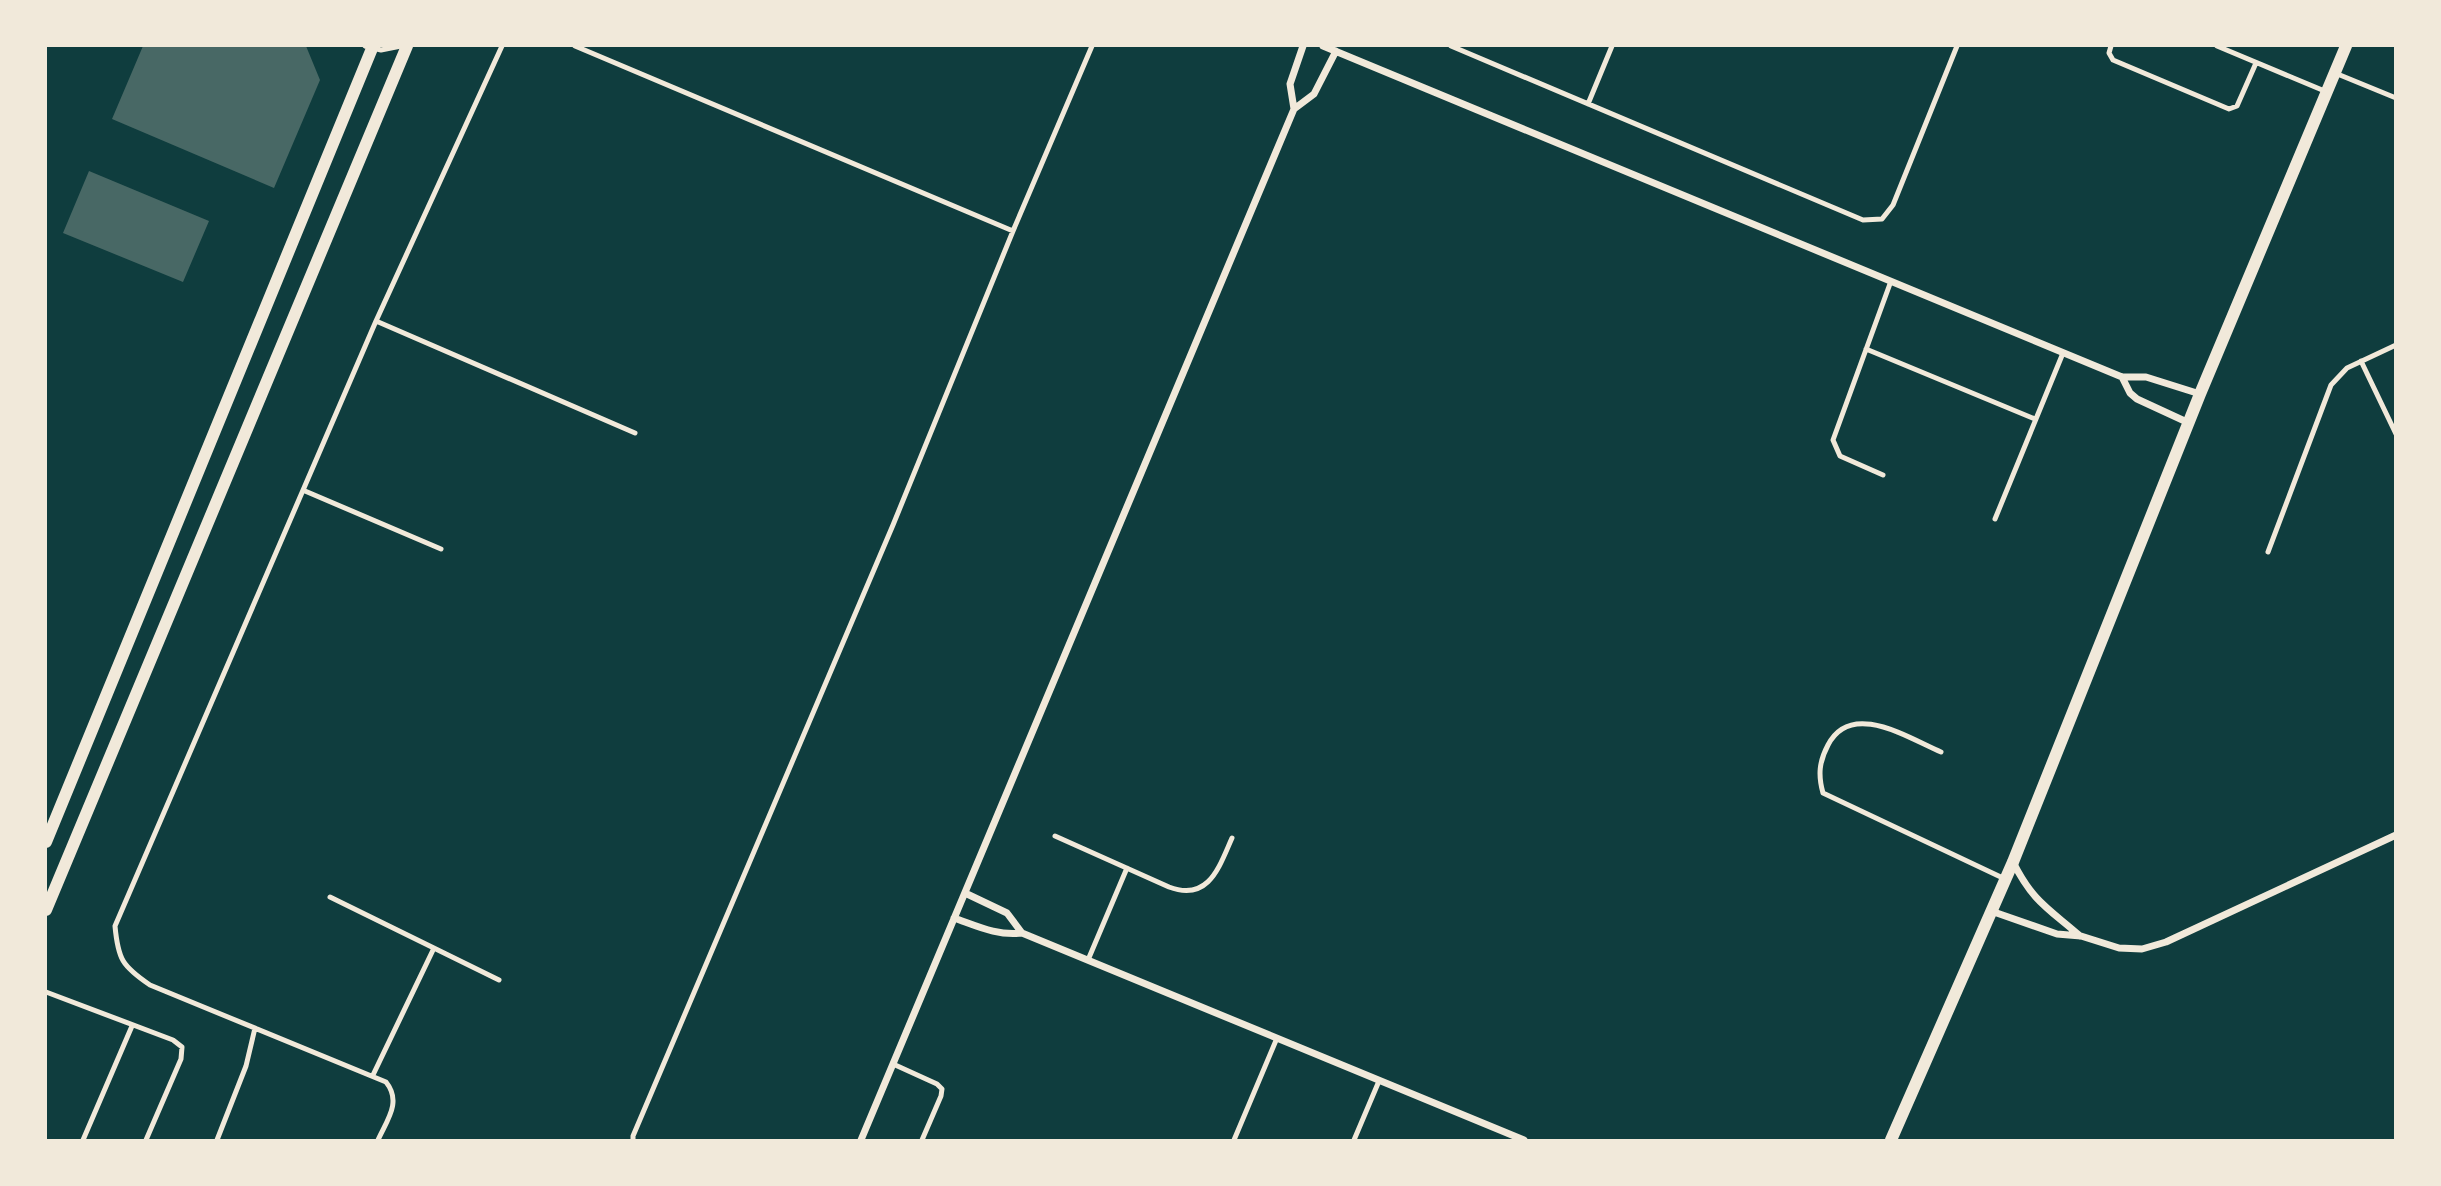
<svg xmlns="http://www.w3.org/2000/svg" width="2441" height="1186" font-family="Jost,sans-serif">
  <style>
    .building { fill: #486865 }
    .lines { fill: none; stroke-linecap: round; stroke-linejoin: round }
    .service { stroke: #f1e9da; stroke-width: 5 }
    .minor { stroke: #f1e9da; stroke-width: 7 }
    .tertiary { stroke: #f1e9da; stroke-width: 12 }
  </style>
  <rect width="100%" height="100%" fill="#0f3d3e"/>
  <path class="building" d="M143,46H306L320,80L274,188L112,119Z
    M89,171L209,221L183,282L63,233Z"/>
  <g class="lines">
    <path class="service" d="M365,46L381,50L401,46
      M575,46L1013,231
      M1451,46L1863,220L1882,219L1893,205L1957,46
      M2111,46L2109,53L2113,60L2229,109L2237,106L2256,63
      M2217,46L2327,92
      M2335,73L2396,98
      M1588,104L1612,46
      M376,321L635,433
      M1866,349L2035,419
      M2361,361L2396,434
      M1883,475L1840,456L1833,440L1891,281
      M305,491L441,549
      M1995,519L2063,353
      M2268,552L2331,385L2347,368L2396,345
      M1941,752C1908,738 1851,700 1828,745C1819,762 1818,775 1823,793L2005,879
      M1055,836L1169,887C1209,902 1219,867 1232,838
      M330,897L499,980
      M1088,960L1127,868
      M46,992L173,1040L182,1047L181,1059L146,1140
      M893,1064L937,1084L942,1089L941,1096L922,1140
      M373,1075L434,948
      M83,1140L132,1026
      M217,1140L246,1066L255,1028
      M378,1140C387,1120 402,1102 386,1082L150,985C122,966 118,959 115,926L376,321L502,46
      M633,1140V1136L893,525L1013,231L1092,46
      M1234,1140L1277,1038
      M1354,1140L1379,1081"/>
    <path class="minor" d="M1323,46L2122,377H2146L2200,394
      M1294,109L1290,84L1303,46
      M2122,377L2130,393L2137,399L2189,423
      M2013,862C2033,902 2048,908 2080,936
      M965,893L1007,913L1022,933
      M1991,911L2057,934L2081,936L2119,948L2142,949L2166,942L2396,835
      M954,918C977,926 997,936 1022,933L1524,1140
      M861,1140L1294,109L1314,94L1336,51"/>
    <path class="tertiary" d="M46,842L373,46
      M46,910L407,46
      M1891,1140L2013,862L2200,394L2346,46"/>
  </g>
  <rect width="2441" height="1186" fill="none" stroke="#f1e9da" stroke-width="94"/>
</svg>
